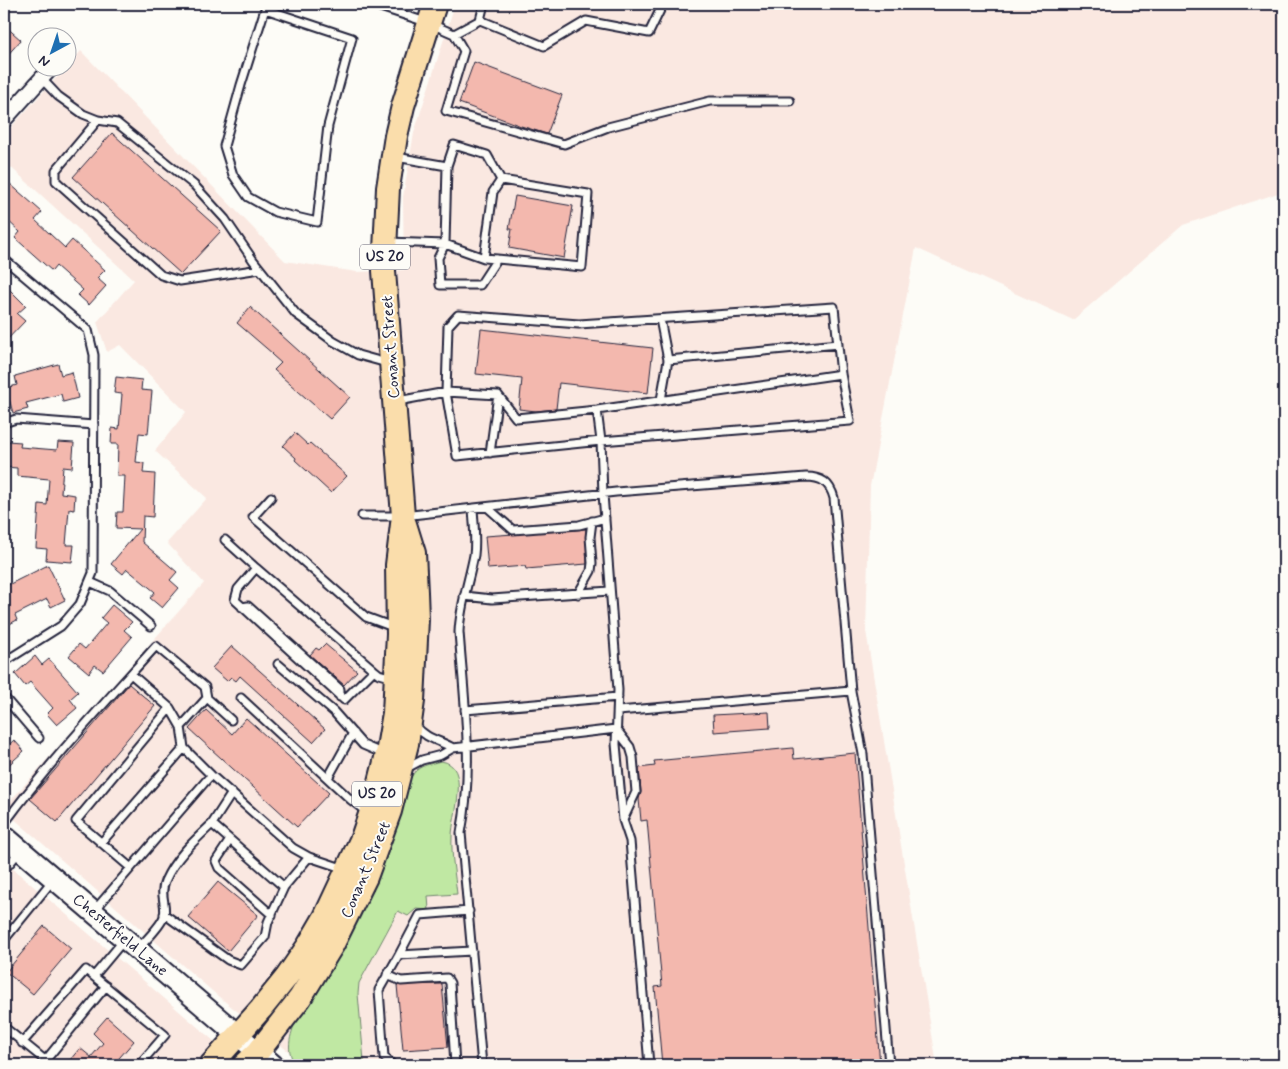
<svg xmlns="http://www.w3.org/2000/svg" width="1288" height="1069" font-family="Mynerve,sans-serif">
  <style>
    .built { fill: #fae8e1 }
    .green { fill: #c0e8a3; stroke: #71856f }
    .building { fill: #f3b8ae; stroke: #22223b }
    .lines { fill: none; stroke-linecap: round; stroke-linejoin: round }
    .lane-casing { stroke: #22223b; stroke-width: 11 }
    .street-casing { stroke: #22223b; stroke-width: 18 }
    .secondary-casing { stroke: #22223b; stroke-width: 24 }
    .primary-casing { stroke: #22223b; stroke-width: 26 }
    .lane { stroke: #fdfcf7; stroke-width: 7 }
    .street { stroke: #fdfcf7; stroke-width: 14 }
    .secondary { stroke: #fdfcf7; stroke-width: 20 }
    .primary { stroke: #faddab; stroke-width: 22 }
    .labels { text-anchor: middle; dominant-baseline: central; stroke-width: 4; stroke-linejoin: round; paint-order: stroke }
    .shield { fill: #fdfcf7; stroke: #646373; stroke-width: 1 }
    .shield-label { font-size: 15px; font-weight: bold; fill: #22223b }
    .street-label { font-size: 16px; fill: #22223b; stroke: #fdfcf7 }
  </style>
  <rect width="100%" height="100%" fill="#fdfcf7"/>
  <filter id="ink" filterUnits="userSpaceOnUse"><feTurbulence type="fractalNoise" baseFrequency=".02" numOctaves="2"/><feDisplacementMap in="SourceGraphic" scale="10" xChannelSelector="R" yChannelSelector="G"/><feConvolveMatrix kernelMatrix="1 2 1 2 8 2 1 2 1" color-interpolation-filters="sRGB"/></filter>
  <g filter="url(#ink)">
    <path class="built" d="M455,4H1284V191L1183,225L1073,320L916,248L870,486L866,631L937,1065H306L219,997L4,810V808L204,583L167,543L207,498L155,451L186,412L120,345L107,352L97,322L134,280L4,161V135L65,68H68V65L81,51L285,261L357,272L404,270L403,197L414,133Z
      M4,861L242,1065H4Z"/>
    <path class="green" d="M441,761C472,765 452,817 452,836C451,855 455,875 457,894L428,896L429,910L416,909L408,916L398,911L359,983L358,994L364,1061L367,1065H296C285,1051 290,1036 296,1020L404,790C416,767 417,767 441,761Z"/>
    <path class="building" d="M4,25L21,40L4,59Z
      M474,62L562,95L547,134L521,126L459,103Z
      M112,133L221,231L181,274L73,177Z
      M9,183L42,212L35,220L65,248L72,240L105,270L97,278L106,286L89,305L78,295L83,290L56,266L52,271L15,238L20,232L4,217V189Z
      M515,196L573,206L564,258L509,248L512,229H509Z
      M4,284L26,306L17,314L25,321L4,343Z
      M250,307L350,397L330,419L274,370L281,363L272,355L273,354L237,323Z
      M481,329L653,348L648,393L559,383L556,409L536,411L519,409L522,379L476,374Z
      M58,364L61,375L72,372L78,398L63,402L61,394L26,403L28,409L13,413L6,388L17,385L15,376Z
      M116,377L142,380L141,390L152,391L148,434L139,433L136,462L144,463L143,473L155,474L153,517L143,516L142,542L177,572L170,580L179,588L162,608L150,598L155,592L127,569L123,574L111,564L140,529L116,528L117,512H123L125,476H117L118,444H111L112,428L119,429L122,394L114,393Z
      M295,433L308,445L310,443L347,476L331,493L295,460L296,458L283,446Z
      M7,441L21,442L20,447L57,450L58,442L74,443L72,468L63,467L61,493L75,495L74,510L69,509L66,545H74L72,562L46,560L47,549L36,548L39,504L47,505L49,479L17,476V468L5,467Z
      M586,529L587,564L526,569L525,566L488,569L485,536Z
      M48,565L65,600L51,607L47,599L15,615L17,620L4,627V587Z
      M112,605L132,622L124,630L132,637L103,671L95,665L89,673L69,656L79,644L85,649L107,623L101,618Z
      M325,644L357,671L344,685L310,655L316,648L319,650Z
      M232,646L325,729L313,742L240,676L236,681L231,677L227,681L212,668Z
      M35,656L42,665L49,659L78,692L70,699L77,708L57,725L47,714L53,708L30,682L25,686L15,674Z
      M129,684L155,706L57,822L30,799Z
      M206,710L232,734L246,718L329,793L297,827L189,729Z
      M769,712L770,728L714,732L713,715Z
      M14,740L24,751L4,769V749Z
      M793,748L794,759L855,753L880,1065H662L655,987L662,986L647,820L641,821L639,799L641,792L639,768L655,766L654,761Z
      M218,882L258,915L228,951L188,917Z
      M44,926L71,949L33,994L6,972Z
      M442,984L448,1047L403,1050L397,985Z
      M107,1017L134,1041L113,1065H77L70,1060L80,1048L91,1057L103,1043L93,1033Z"/>
    <g class="lines">
      <g class="lane-casing">
        <path id="lane" d="M371,4L429,23L454,34L480,20
          M484,4L480,20L544,46L586,21L649,33L663,4
          M265,9L352,38L328,126L317,222L275,212L248,197L233,175L224,146L241,85L265,9L268,4
          M454,34L464,51L446,111L564,144L608,127L710,101H790
          M41,78L58,96L83,114L98,120L117,123L194,185L225,219L253,260L296,314L333,341L358,355L387,363
          M98,120L56,170V181L161,275L180,281L260,269
          M447,166L454,145L487,155L501,180L588,194L582,267L497,259L484,258L445,244L438,258L440,285H480L497,259
          M388,242L445,244L447,166L396,157
          M484,258L493,192L501,180
          M4,259L88,330L94,355L93,573L80,604L61,626L4,662
          M660,319L668,360
          M661,400L668,360L838,344
          M398,401L446,392L498,395L516,418L597,410L841,374
          M597,410L601,441L457,456L446,392L448,326L458,315L579,324L834,307L841,374L850,421L601,441L603,494L618,690L616,744L623,820L630,841L649,1065
          M4,423L16,419L94,425
          M490,453L498,395
          M271,497L253,517L366,617L393,627
          M487,507L513,530L579,525L605,518
          M473,509C474,524 476,540 474,555C469,581 460,606 459,632C464,699 474,767 461,833L482,1065
          M362,516H403L616,492L806,477C822,477 830,483 834,498L851,691L863,754L889,1065
          M225,540L256,568
          M90,582L110,591L151,626
          M578,594L591,571L592,563L590,537L592,521
          M464,596L492,599L610,591
          M242,607L248,606L340,689V697
          M278,664L334,712L363,745L384,754
          M374,670L344,700L235,600L238,589L256,568L374,670L379,674L393,678
          M131,674L170,708L181,727L184,748L211,775
          M4,697L39,738
          M241,698L351,800L368,813
          M465,710L618,697
          M618,711L851,691
          M416,726C426,739 439,740 453,748
          M181,727L207,698L231,720
          M407,768L422,760L441,755L453,748L616,729L630,747L633,757L636,792L623,820
          M328,778L353,733
          M232,793L212,824L284,887L309,857
          M4,824C50,761 104,704 156,646L205,687L207,698
          M230,840L216,861L219,868L272,915
          M101,843L184,748
          M131,868L76,821L170,708
          M4,870L20,851
          M93,912L211,775L293,848L309,857L345,869
          M164,914L228,960L241,965L265,937L268,922L284,887
          M4,940L52,881
          M138,949C144,942 162,925 164,916C167,904 159,895 165,881C175,858 194,841 212,824
          M399,955L472,951
          M387,975L401,981L447,978L450,983L455,1065
          M94,976L124,940
          M4,1027L51,1065
          M22,1043L86,970L165,1035L139,1065
          M45,1061L106,986
          M393,1065L384,1057L379,990L399,955L420,915L469,911"/>
      </g>
      <g class="street-casing">
        <path id="street" d="M4,120L51,68"/>
      </g>
      <g class="secondary-casing">
        <path id="secondary" d="M4,836L273,1065"/>
      </g>
      <g class="primary-casing">
        <path id="primary" d="M211,1065L261,1009L286,978L308,946L325,917L362,838L377,794L387,754L394,713L398,634L397,565L403,516L384,271L388,188L396,136L403,106L435,4
          M244,1065L258,1052L300,998L333,944L366,877L390,811L407,744L413,701L417,619L416,592L414,553L405,524"/>
      </g>
      <use href="#lane" class="lane"/>
      <use href="#street" class="street"/>
      <use href="#secondary" class="secondary"/>
      <use href="#primary" class="primary"/>
    </g>
  </g>
  <g class="labels">
    <g class="shield">
      <rect x="360" y="244.5" width="50" height="25" rx="4"/>
      <rect x="352" y="781.5" width="50" height="25" rx="4"/>
    </g>
    <g class="shield-label">
      <text x="385" y="257">US 20</text>
      <text x="377" y="794">US 20</text>
    </g>
    <g class="street-label">
      <text transform="translate(391 347) rotate(-94)">Conant Street</text>
      <text transform="translate(366 870) rotate(-67)">Conant Street</text>
      <text transform="translate(120 935) rotate(40)">Chesterfield Lane</text>
    </g>
  </g>
  <rect width="1288" height="1069" fill="none" stroke="#fdfcf7" stroke-width="20"/>
  <rect x="10" y="10" width="1268" height="1049" fill="none" stroke="#22223b" stroke-width="2" filter="url(#ink)"/>
  <g transform="translate(52 52) rotate(220)"><circle r="24" fill="#fdfcf7" stroke="#a5a5ac"/>
  <path d="M0-4L9 19L0 12L-9 19Z" fill="#1f6fb2"/>
  <text y="-8" font-size="14" font-weight="bold" text-anchor="middle" fill="#22223b">N</text>
  </g>
</svg>
